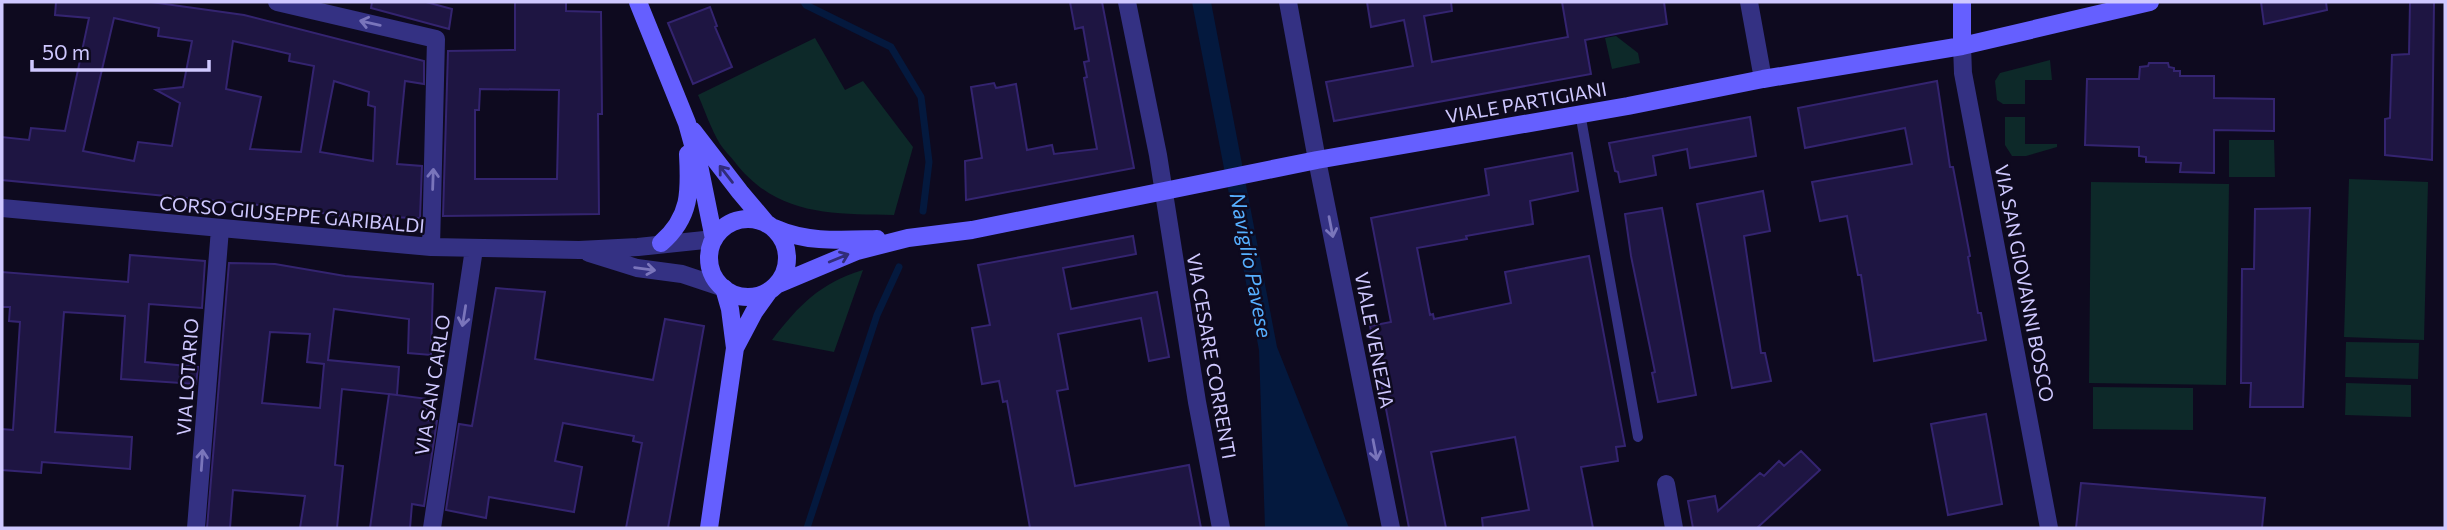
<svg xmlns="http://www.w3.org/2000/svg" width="2447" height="530" font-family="Commissioner,sans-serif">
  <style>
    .green { fill: #0d2929 }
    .water { fill: #04193e }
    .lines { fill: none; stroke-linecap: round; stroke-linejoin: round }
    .stream { stroke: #04193e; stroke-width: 7 }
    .building { fill: #1e1542; stroke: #342470; stroke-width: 2; fill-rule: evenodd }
    .lane { stroke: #343183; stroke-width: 10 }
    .street { stroke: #343183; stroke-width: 18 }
    .secondary { stroke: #655fff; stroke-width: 18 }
    .oneway { stroke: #7a75bb }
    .oneway2 { stroke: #312c79 }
    .labels { text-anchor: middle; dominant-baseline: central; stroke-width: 5; stroke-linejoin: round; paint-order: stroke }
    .street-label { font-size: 19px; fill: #cfc8ff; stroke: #0e0a1f }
    .water-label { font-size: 21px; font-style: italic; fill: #56afff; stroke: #0e0a1f }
  </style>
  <rect width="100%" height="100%" fill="#0e0a1f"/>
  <path class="green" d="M1616,36L1638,53L1640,63L1612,69L1605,38Z
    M815,38L845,90L863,81L913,147L894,215C831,214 776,216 734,161C730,156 724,150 720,144C711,129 705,111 698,95Z
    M2050,60L2052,80H2025V104H2003L1997,100L1995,81L2000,73Z
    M2005,117H2025V144H2057V147L2026,156H2012L2005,145Z
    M2229,140H2274L2275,177H2229Z
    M2349,179L2428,182L2424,340L2344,337Z
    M2091,182L2229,184L2226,385L2089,383Z
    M863,270L834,352L772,340C799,305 820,283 863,270Z
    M2346,342L2419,343L2418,379L2345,377Z
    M2346,383L2411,385V417L2345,415Z
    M2093,387L2193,388V430L2093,429Z"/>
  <path class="water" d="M1192,2H1211L1277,347L1349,528H1265L1259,350Z"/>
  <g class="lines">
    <path class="stream" d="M804,2L806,5L891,47L921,97L929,162L923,211
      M807,528L877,315L899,267"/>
  </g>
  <path class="building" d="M56,2H151L244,15L424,61V84L405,81L397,164L422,166L420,218L341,216L290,208L2,180V137L29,140L31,128L65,131L89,18L55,15ZM114,18L159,28L158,36L192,41L183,87L156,90L180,103L172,146L138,142L134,161L83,151ZM233,41L290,54L289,61L314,66L301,152L250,149L261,97L226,89ZM334,81L369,92L368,105L375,107L373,161L320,152Z
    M372,2H426L452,9L449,29L371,8Z
    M515,2H566V11L601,12L602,114H598L599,214L443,216L448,51L515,50ZM480,89L559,90L557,179H475V110H479Z
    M1070,2H1102L1134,168L966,200L965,161L982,158L971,87L994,83L996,88L1016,84L1027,150L1052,145L1054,154L1097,149L1084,78L1087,77L1084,62L1089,61L1083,27L1075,29Z
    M1367,2H1451L1452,11L1424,16L1432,62L1568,37L1562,2H1664L1667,24L1585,40L1591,74L1334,121L1326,82L1413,66L1404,20L1371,27Z
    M2261,2H2326L2327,10L2264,24Z
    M2410,2H2434L2432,160L2385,155V119L2390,118L2392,55L2409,54Z
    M710,7L717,26L715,27L732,67L693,84L668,23Z
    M2149,63H2168L2169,67L2174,68V71H2180V76H2214V98L2274,99V131L2214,130V173L2180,172L2181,163L2146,162V157L2139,156V147L2085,145L2087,79H2139L2140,67L2148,66Z
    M1937,81L1950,167H1953L1970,256L1968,257L1978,313H1981L1986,340L1874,361L1861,275H1858L1847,216L1820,221L1812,182L1912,164L1905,128L1805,148L1798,108Z
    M1750,117L1756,156L1690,168L1687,149L1653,156L1656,175L1620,182L1618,172L1615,171L1609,143Z
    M1572,153L1578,191L1530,201L1533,224L1466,236L1467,239L1417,248L1430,315L1433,314L1434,319L1511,303L1505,272L1589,256L1625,446L1616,447L1618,461L1581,467L1593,528H1483L1482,518L1529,510L1515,437L1431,452L1446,528H1409L1370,326L1391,322L1371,218L1489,195L1485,169Z
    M1763,191L1770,231L1744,236L1761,353H1765L1771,381L1732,388L1697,204Z
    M1662,208L1696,395L1658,402L1652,373L1655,372L1631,256L1625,214Z
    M2310,208L2303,407H2250L2251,383H2241L2242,269H2254L2255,209Z
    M1133,236L1136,254L1063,268L1071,309L1157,292L1169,357L1149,361L1141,318L1058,334L1068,389L1057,391L1075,486L1189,465L1201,528H1030L1007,401L1003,402L999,381L982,384L972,328L990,325L978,265Z
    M130,255L205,261L202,308L149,304L145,362L198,367L196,384L121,379L125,316L64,312L55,432L132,437L130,469L42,462L41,473L2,470V429L13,430L20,322L9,321L10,307H2V272L128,282Z
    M229,263L275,264L345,276L433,284L431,355L408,353L409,319L334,309L328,360L399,367L397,395L342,389L335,465L343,466L337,528H300L305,496L233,490L230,528H207ZM270,332L310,334L307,362L324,364L320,408L262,403Z
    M496,288L545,292L535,359L653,380L665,319L704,326L668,528H626L642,443L633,441L634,436L563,423L555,461L582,467L574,512L489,497L486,518L446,510L459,424L472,426Z
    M389,394L428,399L425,420L437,421L424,506L412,504L410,528H370Z
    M1986,414L2002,504L1948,515L1931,424Z
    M1801,451L1820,470L1757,528H1693L1688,501L1715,496L1718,511L1760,473L1764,476L1779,461L1784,466Z
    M2081,483L2265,498L2262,528H2076Z"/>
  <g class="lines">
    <path class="lane" d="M1580,113L1638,437"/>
    <path class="street" d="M277,2L436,39L431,247
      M1127,2L1158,155L1197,402L1221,528
      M1288,2L1317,160L1391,528
      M1749,2L1763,79
      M1962,46L1963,73L2049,528
      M2,208L431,247L579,250L638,247L714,239
      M589,253L637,268L682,274L724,288
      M1666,484L1674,528
      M196,528L220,229
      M432,528L474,249"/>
    <path class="secondary" d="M638,2L687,123L700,170L714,239
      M1962,46V2
      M693,131L740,192L767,224
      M709 258a39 39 0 1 1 78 0a39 39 0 1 1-78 0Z
      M774,228C807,243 842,240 877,239
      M661,243C691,217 690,191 688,154
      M776,285L857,251L908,238L972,230L1317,160L1628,106L1763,79L1962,46L2150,2
      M735,348L754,312L769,291
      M709,528L735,348L730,309L724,288"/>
  </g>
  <defs><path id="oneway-shaft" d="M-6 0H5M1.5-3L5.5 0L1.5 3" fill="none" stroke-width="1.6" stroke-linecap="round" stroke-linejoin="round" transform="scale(1.75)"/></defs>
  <g class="oneway">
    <use href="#oneway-shaft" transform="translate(370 23) rotate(-167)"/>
    <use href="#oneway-shaft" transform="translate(433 179) rotate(-88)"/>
    <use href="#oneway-shaft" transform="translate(1331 227) rotate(79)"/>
    <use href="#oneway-shaft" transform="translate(645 269) rotate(8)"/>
    <use href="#oneway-shaft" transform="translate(464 316) rotate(99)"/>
    <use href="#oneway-shaft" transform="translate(1375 450) rotate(79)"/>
    <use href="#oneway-shaft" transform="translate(202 460) rotate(-86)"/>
  </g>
  <g class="oneway2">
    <use href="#oneway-shaft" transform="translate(726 174) rotate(-128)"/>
    <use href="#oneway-shaft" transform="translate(839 258) rotate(-22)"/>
  </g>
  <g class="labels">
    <g class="street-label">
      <text transform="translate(1526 102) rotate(-10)">VIALE PARTIGIANI</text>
      <text transform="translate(292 214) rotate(5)">CORSO GIUSEPPE GARIBALDI</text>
      <text transform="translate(2025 283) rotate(79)">VIA SAN GIOVANNI BOSCO</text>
      <text transform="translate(1375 340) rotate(79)">VIALE VENEZIA</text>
      <text transform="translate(1212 356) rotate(80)">VIA CESARE CORRENTI</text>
      <text transform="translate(187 377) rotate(-86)">VIA LOTARIO</text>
      <text transform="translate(432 385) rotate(-81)">VIA SAN CARLO</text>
    </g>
    <g class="water-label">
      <text transform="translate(1252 265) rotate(79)">Naviglio Pavese</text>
    </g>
  </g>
  <rect width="2447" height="530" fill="none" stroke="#cfc8ff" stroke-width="7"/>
  <path d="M32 60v10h177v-10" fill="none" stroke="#cfc8ff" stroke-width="3.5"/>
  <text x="42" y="60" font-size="21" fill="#cfc8ff" stroke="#0e0a1f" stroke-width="5" paint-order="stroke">50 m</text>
</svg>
